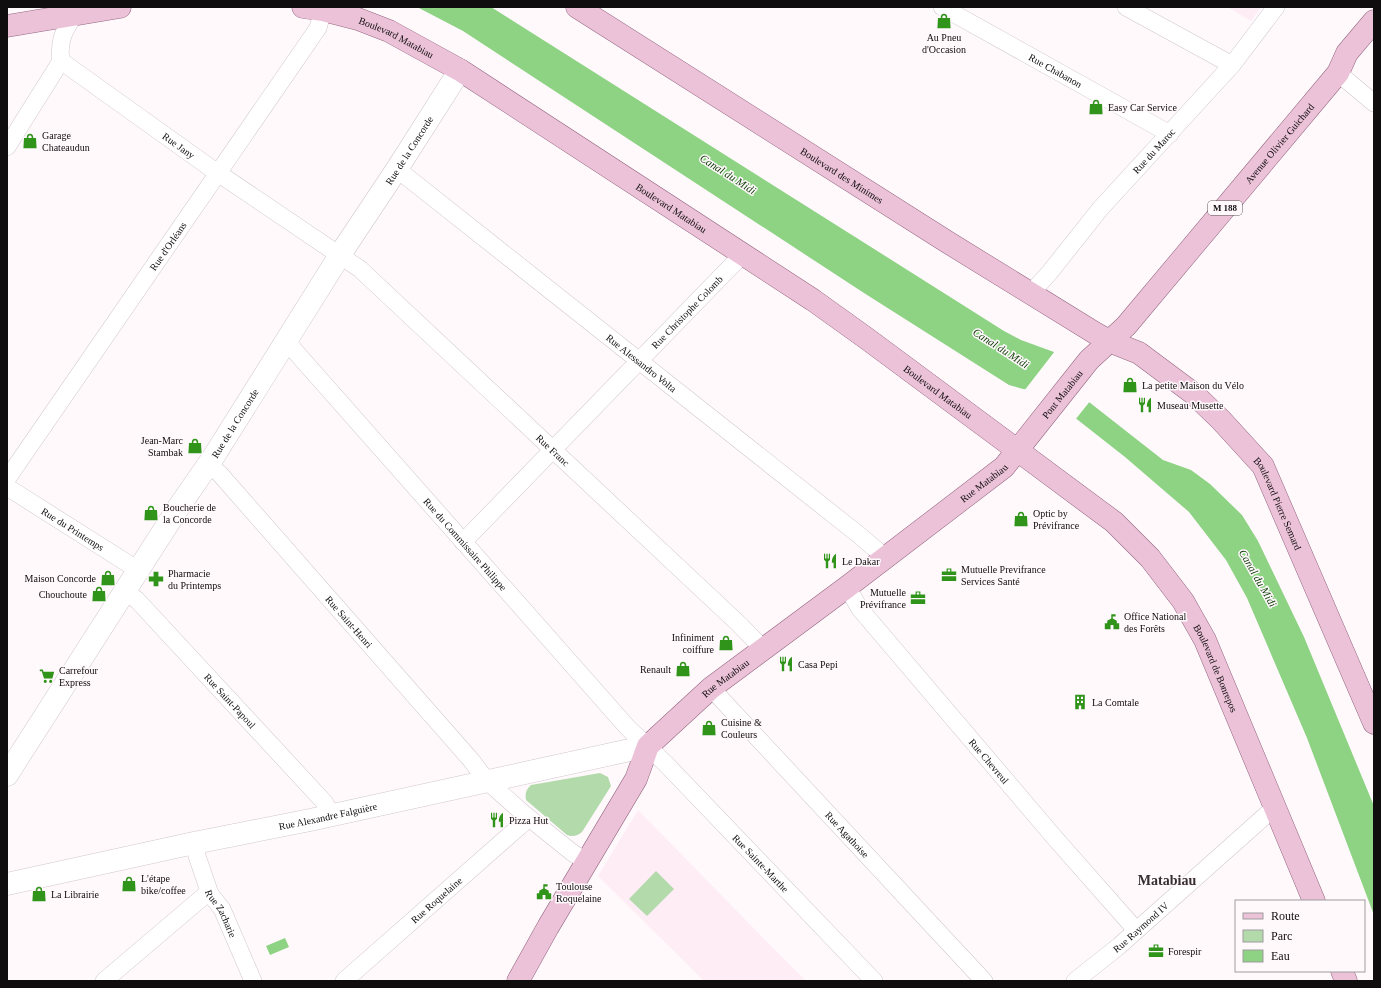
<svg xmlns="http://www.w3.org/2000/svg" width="1381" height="988" font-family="'Times New Roman',serif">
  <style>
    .built { fill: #feedf5 }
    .green { fill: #b2daaa }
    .water { fill: #8ed283 }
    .pier { fill: #fff9fc }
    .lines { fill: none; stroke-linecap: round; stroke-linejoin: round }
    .minor-casing { stroke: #d0c7cc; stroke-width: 18 }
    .tertiary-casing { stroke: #d0c7cc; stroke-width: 23 }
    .primary-casing { stroke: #956881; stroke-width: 23 }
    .minor { stroke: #fff; stroke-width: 17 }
    .tertiary { stroke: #fff; stroke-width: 22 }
    .primary { stroke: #ebc2d8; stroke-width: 22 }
    .labels { text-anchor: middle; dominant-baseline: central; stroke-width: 3; stroke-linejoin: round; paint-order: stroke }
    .shield { fill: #fff9fc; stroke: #585456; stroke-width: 1 }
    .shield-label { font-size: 9px; font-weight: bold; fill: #100d0f }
    .poi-label { font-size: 10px; fill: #100d0f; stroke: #fff9fc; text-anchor: start }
    .street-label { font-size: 10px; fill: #100d0f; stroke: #fff9fc }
    .water-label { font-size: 11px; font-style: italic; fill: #0d3b04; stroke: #fff9fc }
    .district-label { font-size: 14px; font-weight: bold; fill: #362f32; stroke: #fff9fc }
  </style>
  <rect width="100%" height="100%" fill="#fff9fc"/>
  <path class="built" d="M1227,7H1261L1251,21Z
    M638,810L772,947L806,981H704L598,876Z"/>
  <path class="green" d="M600,773L608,777L611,786L582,832C577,836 573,837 567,835L526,800C525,793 526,790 531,785Z
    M656,871L674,889L647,916L629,899Z"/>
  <path class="water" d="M417,7H491L1004,331L1021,340L1054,352L1089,402L1163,460L1191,470L1210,484L1242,515L1258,541L1304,637L1374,806V915L1307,738L1247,598L1226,560L1189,512L1125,457L1041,391L1023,389L1009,385L864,293L463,31Z
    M285,938L289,947L270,955L266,946Z"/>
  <path class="pier" d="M1055,351L1091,400L1075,420L1040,393L1024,391Z"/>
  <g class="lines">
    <g class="minor-casing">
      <g id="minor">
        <path id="s1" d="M942,7L1170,134"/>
        <path d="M1126,7L1232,65"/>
        <path id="s2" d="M74,15C64,31 58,41 61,61L212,169L360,269L740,625L763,649"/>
        <path d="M1338,73L1374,103"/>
        <path d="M7,147L61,61"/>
        <path id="s3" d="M397,169L859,535L886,558"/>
        <path id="s4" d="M1031,293L1050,272L1100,209L1232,65L1276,7"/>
        <path id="s5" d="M286,341L628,728L665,763L874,981"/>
        <path id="s6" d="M208,465L219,473L471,760L487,781L523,813L574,854L588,861"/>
        <path id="s7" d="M7,479L318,28L323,10"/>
        <path id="s8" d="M7,487L138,570"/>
        <path id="s9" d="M463,542L743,254"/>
        <path id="s10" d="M847,587L860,609L1054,837L1136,930"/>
        <path id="s11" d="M124,591L137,600L325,803L331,815"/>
        <path id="s12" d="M711,688L984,981"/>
        <path id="s13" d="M194,843L197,856L210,894L222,909L253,981"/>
        <path d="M104,981L204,896L210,894"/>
        <path id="s14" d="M344,981L529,818"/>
        <path id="s15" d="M1075,981L1119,946L1275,807"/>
      </g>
    </g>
    <g class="tertiary-casing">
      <g id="tertiary">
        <path id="s16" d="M7,775L180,505L214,456L345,247L397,169L460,70"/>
        <path id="s17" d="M7,884L194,843L310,820L648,746"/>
      </g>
    </g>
    <g class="primary-casing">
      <g id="primary">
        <path id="s18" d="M303,7L323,10L358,19L389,31L460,70L813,300L866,338L1114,522L1150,558L1183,601L1205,640L1314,901"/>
        <path id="s19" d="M577,7L949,243L1095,333L1109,341L1139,353L1194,394L1221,420L1263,466L1374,723"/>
        <path d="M7,26L120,7"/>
        <path d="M1342,971L1346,981"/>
        <path id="s20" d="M518,981L548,927L636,779L648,746L711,688L847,587L1004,467L1089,360L1126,326L1338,73L1347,53L1374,21"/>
      </g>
    </g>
    <use href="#minor" class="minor"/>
    <use href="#tertiary" class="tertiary"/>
    <use href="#primary" class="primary"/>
  </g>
  <defs>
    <g id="shop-bare" transform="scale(1.2)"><path d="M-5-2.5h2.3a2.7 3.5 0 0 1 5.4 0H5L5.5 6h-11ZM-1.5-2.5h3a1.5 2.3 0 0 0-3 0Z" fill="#2f9419" stroke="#fff9fc" stroke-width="2.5" paint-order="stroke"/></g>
    <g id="restaurant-bare" transform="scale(1.2)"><path d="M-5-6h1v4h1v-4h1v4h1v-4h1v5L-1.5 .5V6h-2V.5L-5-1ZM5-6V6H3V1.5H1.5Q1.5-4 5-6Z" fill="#2f9419" stroke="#fff9fc" stroke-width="2.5" paint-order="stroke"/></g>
    <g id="office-bare" transform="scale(1.2)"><path d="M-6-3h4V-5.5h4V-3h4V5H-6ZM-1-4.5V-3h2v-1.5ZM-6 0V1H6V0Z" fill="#2f9419" stroke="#fff9fc" stroke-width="2.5" paint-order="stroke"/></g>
    <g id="pharmacy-bare" transform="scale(1.2)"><path d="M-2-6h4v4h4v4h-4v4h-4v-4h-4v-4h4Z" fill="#2f9419" stroke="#fff9fc" stroke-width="2.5" paint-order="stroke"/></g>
    <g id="civic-bare" transform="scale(1.2)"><path d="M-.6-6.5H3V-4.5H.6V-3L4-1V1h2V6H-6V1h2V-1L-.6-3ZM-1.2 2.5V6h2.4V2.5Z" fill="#2f9419" stroke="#fff9fc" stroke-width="2.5" paint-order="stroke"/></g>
    <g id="supermarket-bare" transform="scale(1.2)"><path d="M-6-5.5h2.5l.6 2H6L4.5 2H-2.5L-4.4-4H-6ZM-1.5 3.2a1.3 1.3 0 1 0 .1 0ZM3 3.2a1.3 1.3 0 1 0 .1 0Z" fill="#2f9419" stroke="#fff9fc" stroke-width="2.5" paint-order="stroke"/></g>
    <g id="building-bare" transform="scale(1.2)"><path d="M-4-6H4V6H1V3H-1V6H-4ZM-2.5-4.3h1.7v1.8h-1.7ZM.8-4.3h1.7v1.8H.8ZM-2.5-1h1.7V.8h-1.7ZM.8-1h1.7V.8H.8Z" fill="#2f9419" stroke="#fff9fc" stroke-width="2.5" paint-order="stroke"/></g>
  </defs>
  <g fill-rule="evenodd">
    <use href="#shop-bare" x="944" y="21"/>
    <use href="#shop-bare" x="1096" y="107"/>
    <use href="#shop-bare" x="30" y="141"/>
    <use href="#shop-bare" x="1130" y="385"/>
    <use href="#restaurant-bare" x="1145" y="405"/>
    <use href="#shop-bare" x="195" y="446"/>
    <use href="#shop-bare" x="151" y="513"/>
    <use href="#shop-bare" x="1021" y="519"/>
    <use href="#restaurant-bare" x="830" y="561"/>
    <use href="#office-bare" x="949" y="575"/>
    <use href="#shop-bare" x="108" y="578"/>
    <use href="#pharmacy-bare" x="156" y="579"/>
    <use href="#shop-bare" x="99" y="594"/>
    <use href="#office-bare" x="918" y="598"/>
    <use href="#civic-bare" x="1112" y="622"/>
    <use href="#shop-bare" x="726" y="643"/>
    <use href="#restaurant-bare" x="786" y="664"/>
    <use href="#shop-bare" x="683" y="669"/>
    <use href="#supermarket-bare" x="47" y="676"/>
    <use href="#building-bare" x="1080" y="702"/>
    <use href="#shop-bare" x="709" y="728"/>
    <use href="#restaurant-bare" x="497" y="820"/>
    <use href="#shop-bare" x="129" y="884"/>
    <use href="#civic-bare" x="544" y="892"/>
    <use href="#shop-bare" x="39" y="894"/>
    <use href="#office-bare" x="1156" y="951"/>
  </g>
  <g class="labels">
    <rect class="shield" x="1208" y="201" width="34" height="14" rx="3"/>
    <g class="shield-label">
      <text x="1225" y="208">M 188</text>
    </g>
    <g class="poi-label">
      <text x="944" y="37" text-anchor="middle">Au Pneu<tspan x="944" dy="12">d'Occasion</tspan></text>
      <text x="1108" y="107">Easy Car Service</text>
      <text x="42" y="135">Garage<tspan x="42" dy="12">Chateaudun</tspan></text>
      <text x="1142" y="385">La petite Maison du Vélo</text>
      <text x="1157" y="405">Museau Musette</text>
      <text x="183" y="440" text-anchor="end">Jean-Marc<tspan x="183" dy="12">Stambak</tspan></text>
      <text x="163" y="507">Boucherie de<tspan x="163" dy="12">la Concorde</tspan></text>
      <text x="1033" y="513">Optic by<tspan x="1033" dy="12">Prévifrance</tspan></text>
      <text x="842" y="561">Le Dakar</text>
      <text x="961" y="569">Mutuelle Previfrance<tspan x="961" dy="12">Services Santé</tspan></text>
      <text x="168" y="573">Pharmacie<tspan x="168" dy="12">du Printemps</tspan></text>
      <text x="96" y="578" text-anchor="end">Maison Concorde</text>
      <text x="906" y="592" text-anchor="end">Mutuelle<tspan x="906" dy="12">Prévifrance</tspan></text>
      <text x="87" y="594" text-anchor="end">Chouchoute</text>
      <text x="1124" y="616">Office National<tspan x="1124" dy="12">des Forêts</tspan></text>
      <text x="714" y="637" text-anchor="end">Infiniment<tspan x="714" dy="12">coiffure</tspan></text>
      <text x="798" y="664">Casa Pepi</text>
      <text x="671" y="669" text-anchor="end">Renault</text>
      <text x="59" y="670">Carrefour<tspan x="59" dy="12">Express</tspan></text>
      <text x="1092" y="702">La Comtale</text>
      <text x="721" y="722">Cuisine &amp;<tspan x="721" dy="12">Couleurs</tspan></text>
      <text x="509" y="820">Pizza Hut</text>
      <text x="141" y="878">L'étape<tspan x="141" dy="12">bike/coffee</tspan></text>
      <text x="556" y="886">Toulouse<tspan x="556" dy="12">Roquelaine</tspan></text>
      <text x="51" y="894">La Librairie</text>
      <text x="1168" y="951">Forespir</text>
    </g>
    <g class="street-label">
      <text stroke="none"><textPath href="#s18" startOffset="99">Boulevard Matabiau</textPath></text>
      <text stroke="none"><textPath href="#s1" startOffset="130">Rue Chabanon</textPath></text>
      <text stroke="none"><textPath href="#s20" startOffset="1147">Avenue Olivier Guichard</textPath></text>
      <text stroke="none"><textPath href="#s2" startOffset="194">Rue Jany</textPath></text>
      <text stroke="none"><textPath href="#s16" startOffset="743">Rue de la Concorde</textPath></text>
      <text stroke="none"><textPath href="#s4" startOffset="188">Rue du Maroc</textPath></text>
      <text stroke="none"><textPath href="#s19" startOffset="314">Boulevard des Minimes</textPath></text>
      <text stroke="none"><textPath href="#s18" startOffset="423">Boulevard Matabiau</textPath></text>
      <text stroke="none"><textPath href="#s7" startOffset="283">Rue d'Orléans</textPath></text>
      <text stroke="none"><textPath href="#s9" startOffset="321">Rue Christophe Colomb</textPath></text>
      <text stroke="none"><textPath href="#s3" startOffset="312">Rue Alessandro Volta</textPath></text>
      <text stroke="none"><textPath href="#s18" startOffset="747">Boulevard Matabiau</textPath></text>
      <text stroke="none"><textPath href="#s20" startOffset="815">Pont Matabiau</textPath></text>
      <text stroke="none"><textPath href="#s16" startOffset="419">Rue de la Concorde</textPath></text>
      <text stroke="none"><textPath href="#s2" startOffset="678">Rue Franc</textPath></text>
      <text stroke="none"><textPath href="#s20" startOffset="696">Rue Matabiau</textPath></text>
      <text stroke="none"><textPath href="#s19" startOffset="869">Boulevard Pierre Semard</textPath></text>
      <text stroke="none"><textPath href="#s8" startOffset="78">Rue du Printemps</textPath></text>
      <text stroke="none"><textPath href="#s5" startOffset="271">Rue du Commissaire Philippe</textPath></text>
      <text stroke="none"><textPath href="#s6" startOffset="211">Rue Saint-Henri</textPath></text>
      <text stroke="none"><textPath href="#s18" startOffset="1146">Boulevard de Bonrepos</textPath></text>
      <text stroke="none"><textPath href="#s20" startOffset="372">Rue Matabiau</textPath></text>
      <text stroke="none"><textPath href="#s11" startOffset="153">Rue Saint-Papoul</textPath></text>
      <text stroke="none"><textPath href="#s10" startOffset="225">Rue Chevreul</textPath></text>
      <text stroke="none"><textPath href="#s17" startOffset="328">Rue Alexandre Falguière</textPath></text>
      <text stroke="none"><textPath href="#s12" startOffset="200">Rue Agathoise</textPath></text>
      <text stroke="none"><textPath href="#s5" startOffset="706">Rue Sainte-Marthe</textPath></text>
      <text stroke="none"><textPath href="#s14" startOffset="123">Rue Roquelaine</textPath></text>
      <text stroke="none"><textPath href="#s13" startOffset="76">Rue Zacharie</textPath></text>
      <text stroke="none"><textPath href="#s15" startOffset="85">Rue Raymond IV</textPath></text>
    </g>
    <g class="water-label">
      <text transform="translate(728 174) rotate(33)">Canal du Midi</text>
      <text transform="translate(1001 348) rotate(33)">Canal du Midi</text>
      <text transform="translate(1258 578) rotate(60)">Canal du Midi</text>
    </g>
    <g class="district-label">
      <text x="1167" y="880">Matabiau</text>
    </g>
  </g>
  <rect width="1381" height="988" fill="none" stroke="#100d0f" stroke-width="16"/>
  <rect x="1235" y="900" width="130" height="72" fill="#fff9fc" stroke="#9f9b9d"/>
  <rect x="1243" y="913" width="20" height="6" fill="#ebc2d8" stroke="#9f9b9d"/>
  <text x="1271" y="920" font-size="12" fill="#100d0f">Route</text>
  <rect x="1243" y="930" width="20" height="12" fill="#b2daaa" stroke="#9f9b9d"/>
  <text x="1271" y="940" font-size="12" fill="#100d0f">Parc</text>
  <rect x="1243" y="950" width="20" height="12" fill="#8ed283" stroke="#9f9b9d"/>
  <text x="1271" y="960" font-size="12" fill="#100d0f">Eau</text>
</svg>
